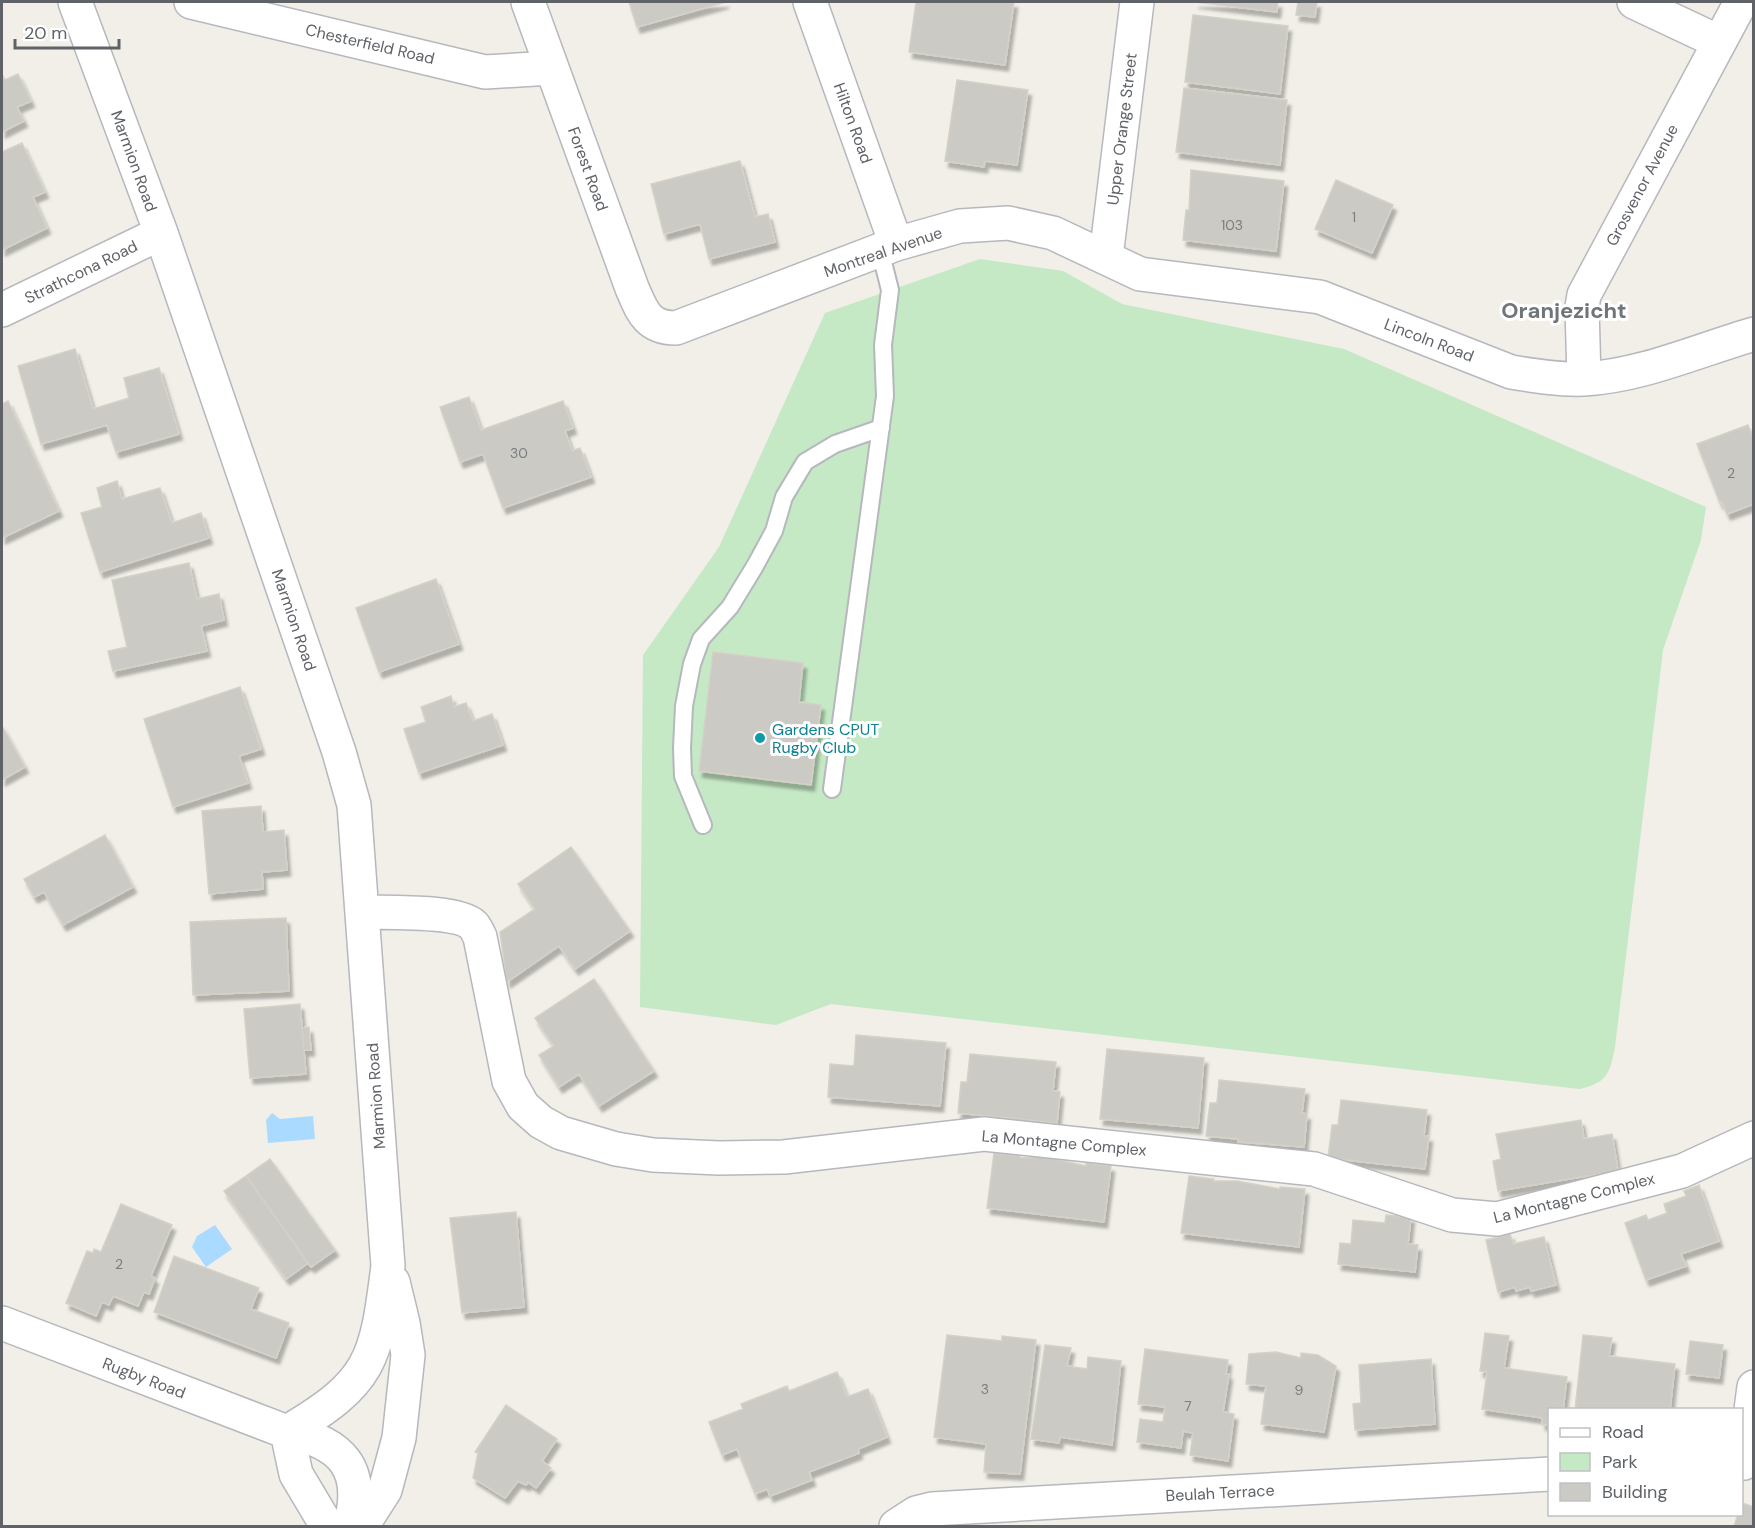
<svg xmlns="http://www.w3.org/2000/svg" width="1755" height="1528" font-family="'DM Sans',sans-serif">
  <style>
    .green { fill: #c5e8c5 }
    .water { fill: #aadaff }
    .building { fill: #cccac5; stroke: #d6d1c6; stroke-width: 1.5; filter: url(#shadow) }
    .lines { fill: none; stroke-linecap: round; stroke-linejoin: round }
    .lane-casing { stroke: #b5b8bc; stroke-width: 20 }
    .street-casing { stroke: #b5b8bc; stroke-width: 36 }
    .secondary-casing { stroke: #b6babf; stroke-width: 36 }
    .lane { stroke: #fff; stroke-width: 16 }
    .street { stroke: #fff; stroke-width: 33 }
    .secondary { stroke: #fff; stroke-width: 33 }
    .culture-dot { fill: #0f9aa8; stroke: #fff; stroke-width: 2 }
    .labels { text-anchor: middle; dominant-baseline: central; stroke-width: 6; stroke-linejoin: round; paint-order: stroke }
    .number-label { font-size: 14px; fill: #7a7d7f }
    .street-label { font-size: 16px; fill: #5f6368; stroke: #fff }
    .culture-label { font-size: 16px; fill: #0d838f; stroke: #fff; text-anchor: start }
    .district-label { font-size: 22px; font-weight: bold; fill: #70757a; stroke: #fff }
  </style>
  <defs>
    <filter id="shadow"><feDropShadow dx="3.5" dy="6" stdDeviation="1.5" flood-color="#0004"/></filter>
  </defs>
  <rect width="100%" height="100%" fill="#f1efe8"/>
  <path class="green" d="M980,259L1063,271L1122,304L1344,349L1706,507L1701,540L1663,650L1615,1047C1610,1073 1607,1083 1580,1089L831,1004L776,1025L640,1007L643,655L719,547L825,313Z"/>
  <path class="water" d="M272,1113L280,1119L313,1116L315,1139L268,1143L266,1120Z
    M215,1225L232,1249L206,1267L192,1247L197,1236Z"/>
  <path class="building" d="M629,2H726L637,27Z
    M916,2H1014L1005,65L909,52Z
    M1195,2H1278L1277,12Z
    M1298,2H1317L1315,17L1296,15Z
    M1193,15L1288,26L1280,94L1185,82Z
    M2,74L5,80L18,74L31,101L17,107L24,121L2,132Z
    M957,80L1028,90L1017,165L985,161L984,167L945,161Z
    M1184,88L1287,100L1280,165L1176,152Z
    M22,143L45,192L33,197L47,228L2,250V152Z
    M740,161L755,217L768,214L775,242L709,259L700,224L664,234L651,184Z
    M1191,170L1284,181L1276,251L1183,240L1186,210H1189Z
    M1336,180L1393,205L1372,253L1315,229Z
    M75,349L93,409L129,398L124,378L159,368L179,434L116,452L107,425L41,444L18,366Z
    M469,397L481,430L563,401L573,428L565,431L572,451L580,448L591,477L503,508L483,454L460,462L440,407Z
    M8,401L59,511L2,538V404Z
    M1748,425L1754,439V504L1727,514L1722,502L1720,503L1697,444Z
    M117,481L122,499L160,488L172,523L201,513L209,538L100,572L81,513L102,507L97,488Z
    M189,563L197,599L219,594L224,620L201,626L207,651L113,671L108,651L127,647L112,580Z
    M436,579L459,644L379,672L356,608Z
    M713,652L803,663L799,702L821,705L811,785L699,771Z
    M240,687L261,749L239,756L248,783L173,807L144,719Z
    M451,696L454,707L466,703L473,721L492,714L503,745L419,773L404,729L426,722L421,707Z
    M2,726L25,767L2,780Z
    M261,806L263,832L284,830L287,870L262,872L263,889L209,894L202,811Z
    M105,835L133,887L63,925L44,892L34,897L24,879Z
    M571,847L630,931L575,969L559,946L507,982L500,932L535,909L518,884Z
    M286,918L289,991L193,995L190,922Z
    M594,979L654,1071L599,1106L579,1074L559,1087L539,1055L554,1046L535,1018Z
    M300,1004L306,1074L250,1078L244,1009Z
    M309,1027L311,1050H304L302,1028Z
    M856,1035L946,1043L940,1106L828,1097L830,1064L854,1066Z
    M1107,1049L1204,1058L1198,1128L1100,1119Z
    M970,1054L1056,1062L1053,1091L1060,1092L1057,1123L958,1113L961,1082H967Z
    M1219,1080L1305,1089L1302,1113L1307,1114L1304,1147L1238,1142V1139L1206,1136L1210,1103H1217Z
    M1341,1100L1427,1110L1424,1136H1429L1425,1169L1328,1158L1332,1125H1338Z
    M1581,1120L1584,1139L1612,1134L1618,1171L1498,1191L1493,1161L1501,1159L1496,1134Z
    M994,1153L1020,1156V1158L1045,1157L1086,1166V1163L1111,1166L1104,1222L987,1208Z
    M270,1159L335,1250L311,1267L246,1176Z
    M246,1176L308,1263L286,1279L224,1191Z
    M1189,1176L1214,1179L1213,1181H1237L1280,1189V1187L1305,1189L1299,1247L1181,1233Z
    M1699,1185L1719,1241L1681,1254L1686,1266L1646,1280L1625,1223L1646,1215L1648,1220L1667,1213L1664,1204L1686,1196L1684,1191Z
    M121,1204L172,1225L151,1276L155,1278L149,1294L144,1292L138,1306L113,1296L109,1305L102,1302L96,1316L66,1303L87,1251L93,1253L94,1249L101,1252Z
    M516,1212L524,1307L462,1313L450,1218Z
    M1386,1215L1411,1217L1408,1244L1418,1245L1415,1272L1338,1264L1340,1243L1351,1244L1353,1220L1385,1223Z
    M1510,1234L1513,1244L1544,1237L1556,1285L1531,1291L1530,1287L1516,1291L1515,1287L1498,1292L1486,1240Z
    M174,1256L259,1288L251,1309L289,1323L276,1358L154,1312Z
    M1485,1333L1509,1336L1504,1368L1567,1377L1563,1410H1550V1425L1542,1424V1418L1482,1409L1487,1372L1480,1371Z
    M947,1335L1002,1341V1336L1036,1340L1020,1474L984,1472L986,1444L934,1437Z
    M1583,1335L1612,1338L1609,1356L1675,1364L1670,1410H1575Z
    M1690,1341L1723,1345L1719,1378L1686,1374Z
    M1045,1345L1071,1348L1067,1366L1087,1369L1088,1357L1121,1361L1112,1445L1060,1437L1059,1443L1031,1439Z
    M1145,1349L1228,1360L1226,1374H1229L1223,1412L1234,1414L1228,1461L1190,1455L1193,1433L1183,1431L1181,1448L1137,1442L1140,1419L1163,1422L1165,1407L1138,1404Z
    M1276,1352L1301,1358V1353L1318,1355L1336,1366L1324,1432L1261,1424L1266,1386L1246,1384L1249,1354Z
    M1431,1359L1435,1424L1355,1430L1353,1404L1361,1403L1359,1365Z
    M837,1372L847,1397L868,1389L887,1437L858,1449L859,1453L809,1472L812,1480L770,1496L767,1489L755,1494L737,1449L722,1455L709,1422L743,1409L741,1404L787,1386L789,1391Z
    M506,1405L557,1439L542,1461L551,1468L536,1488L528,1482L526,1485L518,1481L505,1498L473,1478L478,1453L475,1452Z
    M1742,1503L1754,1507V1526H1734L1738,1514H1742Z"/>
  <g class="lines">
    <g class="lane-casing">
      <path id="lane" d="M832,789L885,396L883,345L890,290L880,250
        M703,825L683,776L682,748L684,706L692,664L701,639L730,607L755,566L774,531L784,497L805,462L835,444L881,428"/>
    </g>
    <g class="street-casing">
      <path id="street" d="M75,2L161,233L339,752L354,805L388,1266C376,1361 372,1382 287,1432
        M191,2L485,72L551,68
        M528,2L632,288C642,311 647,328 676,328L896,244L960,226L1008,223L1053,233L1140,274L1320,297L1511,372C1535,376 1560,380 1584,379C1641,376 1699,350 1754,334
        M810,2L896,244
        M1634,2L1719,42
        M2,310L161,233
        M1584,379L1582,307L1584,295L1741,2
        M363,912C386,913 457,910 473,925C476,928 478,933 480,937L509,1081L523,1106L541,1122L561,1133L616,1149L653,1155L719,1158L784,1157L984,1134L1314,1169L1452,1215L1497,1219L1682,1171L1754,1138
        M2,1323L287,1432C342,1442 366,1469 350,1526
        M287,1432L296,1474L327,1526
        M1744,1463L1754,1387
        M362,1526L385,1490L399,1438L408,1355L403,1323L393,1282
        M896,1526L916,1513L932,1509L1550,1474"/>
    </g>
    <g class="secondary-casing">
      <path id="secondary" d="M1106,257L1137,2"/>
    </g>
    <use href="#lane" class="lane"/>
    <use href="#street" class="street"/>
    <use href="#secondary" class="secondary"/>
  </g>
  <circle class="culture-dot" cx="760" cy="738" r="6"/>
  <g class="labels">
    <g class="number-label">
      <text x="1354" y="217">1</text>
      <text x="1232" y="225">103</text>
      <text x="519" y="453">30</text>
      <text x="1731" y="473">2</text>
      <text x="119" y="1264">2</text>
      <text x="985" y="1389">3</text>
      <text x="1299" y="1390">9</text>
      <text x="1188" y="1406">7</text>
    </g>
    <g class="street-label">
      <text transform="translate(370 44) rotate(13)">Chesterfield Road</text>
      <text transform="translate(853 123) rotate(70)">Hilton Road</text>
      <text transform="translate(1122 129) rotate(-83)">Upper Orange Street</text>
      <text transform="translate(134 161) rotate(70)">Marmion Road</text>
      <text transform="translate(588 169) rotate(70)">Forest Road</text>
      <text transform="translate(1642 185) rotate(-62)">Grosvenor Avenue</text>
      <text transform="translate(883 252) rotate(-19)">Montreal Avenue</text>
      <text transform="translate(81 272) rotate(-26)">Strathcona Road</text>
      <text transform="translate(1429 340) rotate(21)">Lincoln Road</text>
      <text transform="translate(294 620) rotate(71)">Marmion Road</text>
      <text transform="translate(376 1096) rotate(-94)">Marmion Road</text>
      <text transform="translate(1064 1143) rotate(5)">La Montagne Complex</text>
      <text transform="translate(1574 1198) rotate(-14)">La Montagne Complex</text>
      <text transform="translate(144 1378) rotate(21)">Rugby Road</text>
      <text transform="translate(1220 1493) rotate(-3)">Beulah Terrace</text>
    </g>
    <g class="culture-label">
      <text x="772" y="729">Gardens CPUT<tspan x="772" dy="18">Rugby Club</tspan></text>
    </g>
    <g class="district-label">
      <text x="1564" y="310">Oranjezicht</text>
    </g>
  </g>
  <rect width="1755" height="1528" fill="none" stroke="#5f6368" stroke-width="6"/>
  <rect x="1548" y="1408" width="195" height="108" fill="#ffffff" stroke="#bfc1c3" stroke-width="1.5"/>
  <rect x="1560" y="1428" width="30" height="9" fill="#ffffff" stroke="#bfc1c3" stroke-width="1.5"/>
  <text x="1602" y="1438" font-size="18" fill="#5f6368">Road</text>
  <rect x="1560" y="1453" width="30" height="18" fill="#c5e8c5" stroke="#bfc1c3" stroke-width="1.5"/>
  <text x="1602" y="1468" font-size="18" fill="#5f6368">Park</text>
  <rect x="1560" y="1483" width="30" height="18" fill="#cccac5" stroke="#bfc1c3" stroke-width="1.5"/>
  <text x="1602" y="1498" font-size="18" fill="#5f6368">Building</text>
  <path d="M15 39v9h104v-9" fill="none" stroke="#5f6368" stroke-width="3"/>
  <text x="24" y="39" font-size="18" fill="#5f6368" stroke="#ffffff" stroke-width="4.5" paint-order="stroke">20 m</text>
</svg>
